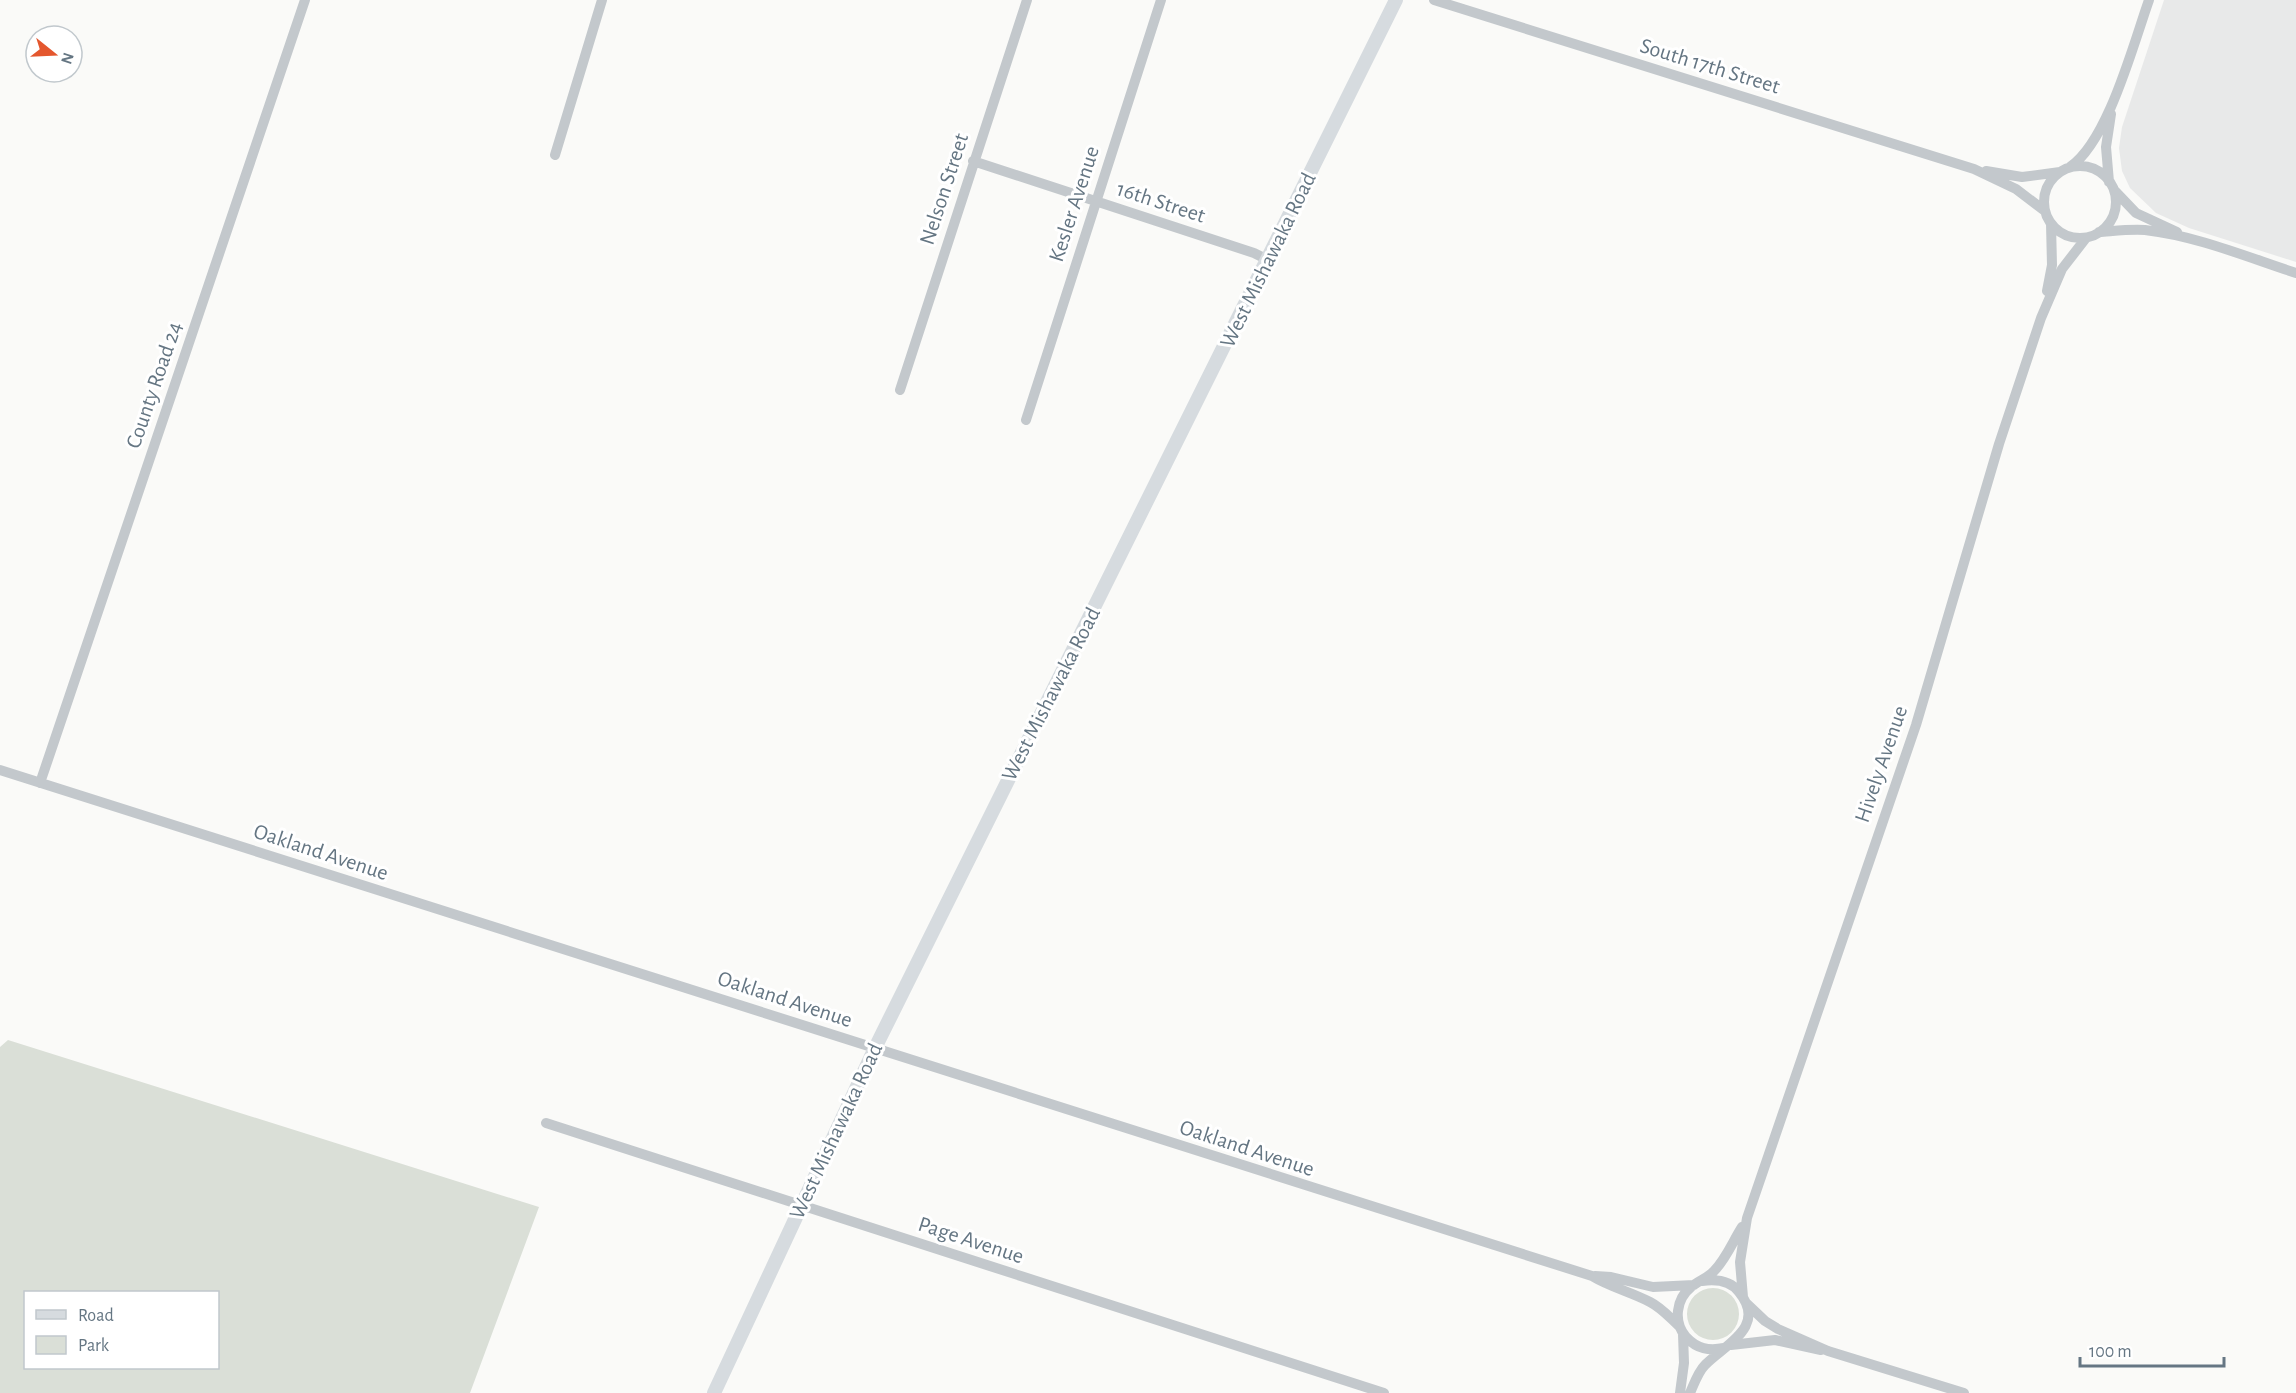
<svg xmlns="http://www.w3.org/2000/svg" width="2296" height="1393" font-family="'Alegreya Sans',sans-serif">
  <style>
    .built { fill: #e8e9e9 }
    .green { fill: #dadfd7; fill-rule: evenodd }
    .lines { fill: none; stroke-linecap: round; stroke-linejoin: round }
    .minor { stroke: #c3c8cc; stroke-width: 10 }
    .major { stroke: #d6dbdf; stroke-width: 14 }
    .labels { text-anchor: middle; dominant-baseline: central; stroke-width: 6; stroke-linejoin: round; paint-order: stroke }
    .street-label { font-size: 22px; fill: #657683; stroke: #fff }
  </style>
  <rect width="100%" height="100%" fill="#fafaf8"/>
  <path class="built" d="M2164,0H2296V262L2189,228L2156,213L2130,188L2122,171L2119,148L2122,127Z"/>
  <path class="green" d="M8,1040L539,1207L470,1393H0V1047ZM26,1292H218V1368H26Z
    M1687 1314a26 26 0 1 1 52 0a26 26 0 1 1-52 0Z"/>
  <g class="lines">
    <path class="minor" d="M1434,0L1974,169L2016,189L2045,211
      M555,155L602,0
      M973,161L1254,253L1268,260
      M2044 202a36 36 0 1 1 72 0a36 36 0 1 1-72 0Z
      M2070,167C2108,141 2133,45 2149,0
      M1986,171L2022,177L2060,172
      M2109,182L2106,147L2111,114
      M2114,190L2136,213L2177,232
      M2099,232C2114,231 2130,229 2145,230C2197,236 2247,257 2296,273
      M2047,291L2052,265L2051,224
      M900,390L1027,0
      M1026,420L1161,0
      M0,770L1592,1276C1610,1287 1631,1292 1650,1302C1662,1308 1670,1318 1680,1327
      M40,783L305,0
      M546,1123L1384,1393
      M1595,1276L1611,1277L1653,1287L1694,1285
      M1743,1297L1740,1262L1747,1218L1916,725L1999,444L2041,318L2062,269L2086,238
      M1746,1303L1765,1321L1778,1329L1828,1351L1964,1393
      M1731,1345L1775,1340L1821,1350
      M1724,1348C1709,1351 1697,1349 1686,1337C1673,1322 1676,1299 1691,1287C1698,1281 1708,1278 1714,1271C1726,1259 1733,1241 1742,1227
      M1680,1393L1684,1363L1683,1334
      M1690,1393C1694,1384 1698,1372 1705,1365C1724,1345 1768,1327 1739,1292C1730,1280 1716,1279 1702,1281"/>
    <path class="major" d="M714,1393L875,1048L1396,0"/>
  </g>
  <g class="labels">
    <g class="street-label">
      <text transform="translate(1710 66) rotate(17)">South 17th Street</text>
      <text transform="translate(944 189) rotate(-72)">Nelson Street</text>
      <text transform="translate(1161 202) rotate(18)">16th Street</text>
      <text transform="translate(1074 204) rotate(-72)">Kesler Avenue</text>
      <text transform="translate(1268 260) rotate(-64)">West Mishawaka Road</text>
      <text transform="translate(154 385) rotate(-71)">County Road 24</text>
      <text transform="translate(1051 694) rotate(-63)">West Mishawaka Road</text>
      <text transform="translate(1881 764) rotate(-71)">Hively Avenue</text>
      <text transform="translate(321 852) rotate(18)">Oakland Avenue</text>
      <text transform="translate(785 999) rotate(18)">Oakland Avenue</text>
      <text transform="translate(836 1131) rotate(-65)">West Mishawaka Road</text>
      <text transform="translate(1247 1148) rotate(18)">Oakland Avenue</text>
      <text transform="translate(971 1240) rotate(18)">Page Avenue</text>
    </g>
  </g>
  <rect x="24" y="1291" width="195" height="78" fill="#ffffff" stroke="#c1c8cd" stroke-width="1.5"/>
  <rect x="36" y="1310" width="30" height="9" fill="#d6dbdf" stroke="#c1c8cd" stroke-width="1.5"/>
  <text x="78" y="1321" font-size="18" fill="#657683">Road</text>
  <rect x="36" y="1336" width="30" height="18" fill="#dadfd7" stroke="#c1c8cd" stroke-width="1.5"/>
  <text x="78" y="1351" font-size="18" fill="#657683">Park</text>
  <g transform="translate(54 54) rotate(108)"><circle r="28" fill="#ffffff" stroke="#c1c8cd" stroke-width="1.5"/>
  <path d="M0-4.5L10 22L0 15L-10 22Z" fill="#e4572e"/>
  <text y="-9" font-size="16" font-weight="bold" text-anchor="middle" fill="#657683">N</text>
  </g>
  <path d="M2080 1357v9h144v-9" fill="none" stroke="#657683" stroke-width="3"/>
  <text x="2089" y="1357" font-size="18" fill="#657683" stroke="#ffffff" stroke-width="4.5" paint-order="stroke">100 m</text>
</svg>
